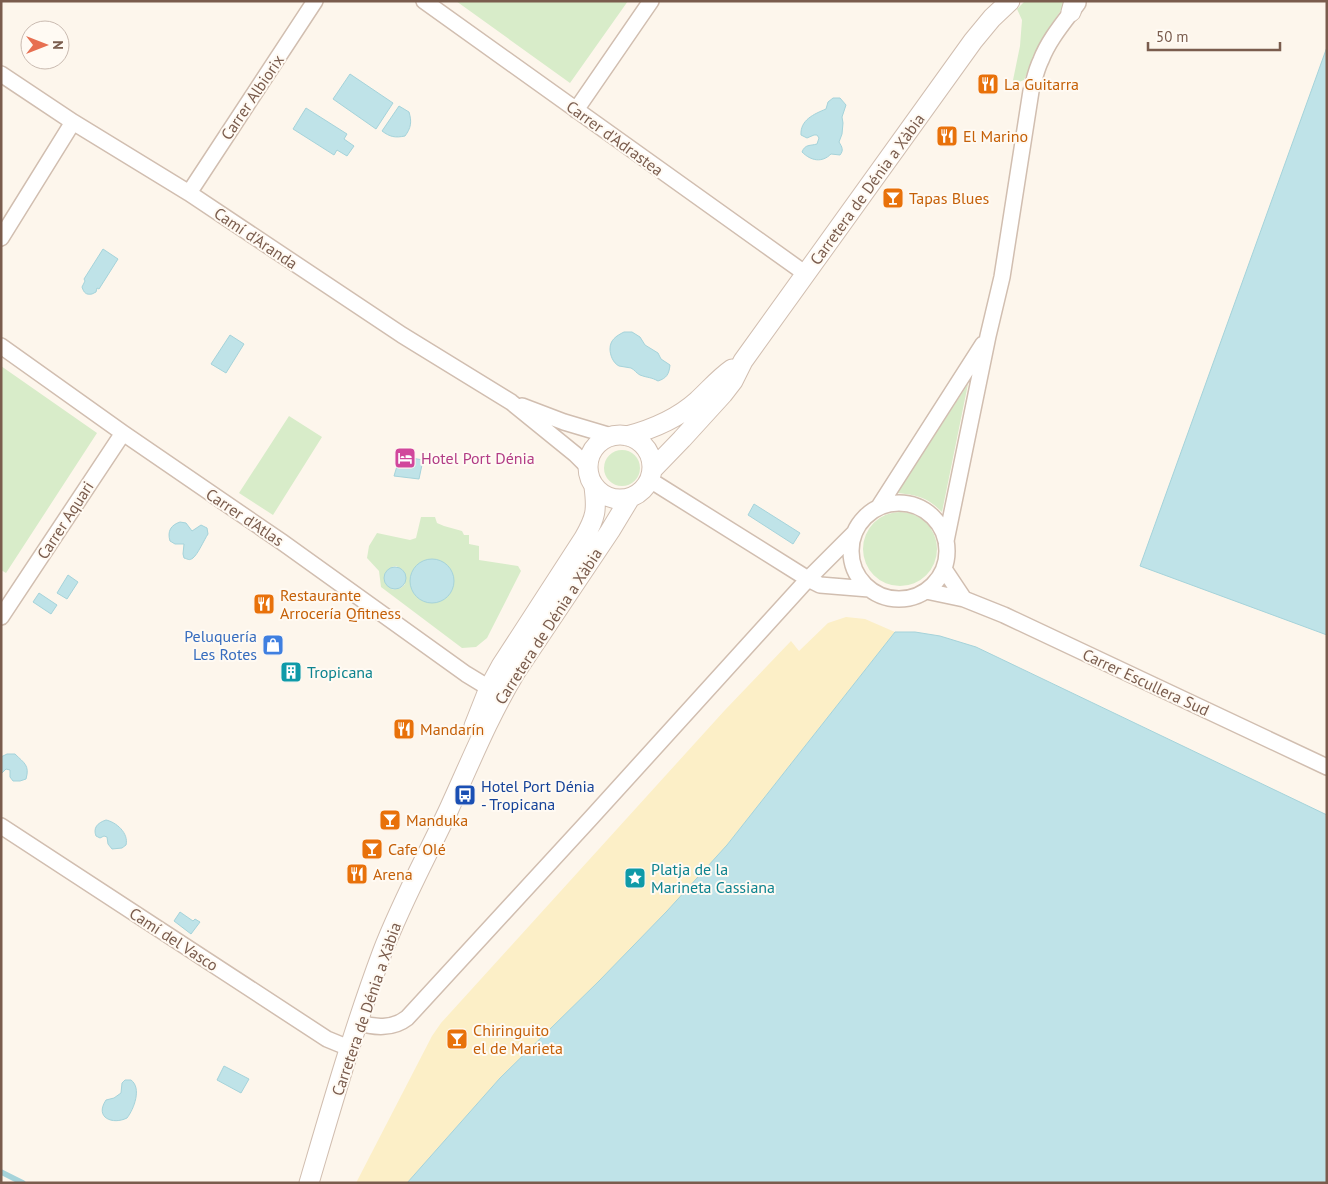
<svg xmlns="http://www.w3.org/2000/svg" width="1328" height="1184" font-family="'PT Sans',sans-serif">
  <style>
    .green { fill: #d8ecc9; fill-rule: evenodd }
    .sand { fill: #fcefc7 }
    .water { fill: #bfe3e8; stroke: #a5d3da }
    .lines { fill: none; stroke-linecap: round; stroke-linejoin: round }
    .stream { stroke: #a5d3da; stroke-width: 5.5 }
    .minor-casing { stroke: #d1beb0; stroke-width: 18 }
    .tertiary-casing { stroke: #d1beb0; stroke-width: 21 }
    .minor { stroke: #fff; stroke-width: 15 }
    .tertiary { stroke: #fff; stroke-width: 19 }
    .labels { text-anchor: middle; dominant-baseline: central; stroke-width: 4; stroke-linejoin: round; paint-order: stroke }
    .food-label { font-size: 16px; fill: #c56008; stroke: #fffaf3; text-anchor: start }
    .street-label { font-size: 16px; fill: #7a5c4d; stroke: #fffaf3 }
    .hotel-label { font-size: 16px; fill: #b23c85; stroke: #fffaf3; text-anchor: start }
    .shop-label { font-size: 16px; fill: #366cbe; stroke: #fffaf3; text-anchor: end }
    .culture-label { font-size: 16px; fill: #0d838f; stroke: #fffaf3; text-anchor: start }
    .transit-label { font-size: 16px; fill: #164399; stroke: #fffaf3; text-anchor: start }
  </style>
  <rect width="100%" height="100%" fill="#fdf6ec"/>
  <path class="green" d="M456,1H628L570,83Z
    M1025,1H1067L1042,39L1024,80L1012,85L1020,46L1022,20L1017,9Z
    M1,366L97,433L6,573L1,570Z
    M968,384L942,512C927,497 917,495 897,493Z
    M289,416L322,437L273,515L239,493Z
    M604 468a18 18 0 1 1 36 0a18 18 0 1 1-36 0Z
    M863 549a37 37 0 1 1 74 0a37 37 0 1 1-74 0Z
    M421,517H435L437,523L444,526L462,531L464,535H469V544L479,546V560L518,566L521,571L487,638L476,647L462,648L381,587L379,571L367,558L369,546L377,533L410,540L416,538ZM396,566L403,570L405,584C401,589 397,590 391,589L386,572L392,567Z"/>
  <path class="sand" d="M846,617L865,619L895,632L727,845L667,911L599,981L500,1078L407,1183H356L432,1036L441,1023L725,710L791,641L799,651L828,623Z"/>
  <path class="water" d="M1327,47V635L1140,566Z
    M350,74L393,103L376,129L333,99Z
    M833,98H840L846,105L842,117L843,123L842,134L839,142C842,147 844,150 840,155L831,154C822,163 811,161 802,152C805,144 810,146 817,144L819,138L817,135H814L807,138L801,135C800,120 814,114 826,109L828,102Z
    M399,106L409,112C412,122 411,128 405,136C395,138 390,137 382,131Z
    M306,108L347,134L344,139L354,146L347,156L337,150L334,155L293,129Z
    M103,249L118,259L99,289L97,288L96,292L92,294C86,295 84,293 82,287L85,281L84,279Z
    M624,332H632L640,337L645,345L658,353L661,359L670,365C669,374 667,378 658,381C651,377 648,378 640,375C636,373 635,370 631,368C627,367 623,367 619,366C613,363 610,355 610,349C610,340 616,336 624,332Z
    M230,335L244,344L226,373L211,364Z
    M400,456L423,460L419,479L394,476Z
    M754,504L800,533L793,544L748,515Z
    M180,522L186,523L192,531L201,525L207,528L208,534C204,540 198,554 193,558C189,561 188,559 184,558L183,554L184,544H175L170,541C167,531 171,525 180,522Z
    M410 581a22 22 0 1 1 44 0a22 22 0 1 1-44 0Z
    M384 578a11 11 0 1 1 22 0a11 11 0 1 1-22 0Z
    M68,575L78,582L67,599L57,593Z
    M39,593L57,605L51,614L33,602Z
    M895,632H915L940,636L976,647L1327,815V1183H407L500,1078L599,981L667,911L727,845Z
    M7,754H15C24,763 30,765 26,779L20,781H13L10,777V770L6,769L2,773H1V757Z
    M106,820C116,822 129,833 126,845L122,848L112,849L108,844L107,837L104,836L100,838L96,836C93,828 97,823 106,820Z
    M180,912L193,921L195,919L200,922L191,934L174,921Z
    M224,1066L249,1079L241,1093L217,1080Z
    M125,1080H131C142,1088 134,1109 127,1118C113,1125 94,1118 106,1100L114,1098L121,1093L122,1083Z"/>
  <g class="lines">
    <path class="stream" d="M1,1172L23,1183"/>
    <g class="minor-casing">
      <path id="minor" d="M424,1L806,274
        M1,74L73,122L189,193L402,335L511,402L575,454L588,467
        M576,110L651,1
        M189,193L315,1
        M1,238L73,122
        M1,346L123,433L282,542L466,674L489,688
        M522,406L564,422L611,436
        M650,480L808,579L820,585L869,589
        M851 551a48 48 0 1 1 96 0a48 48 0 1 1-96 0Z
        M878,508L983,344
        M946,541L988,336L1002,277L1031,91C1034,81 1036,70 1041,60C1049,39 1065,21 1078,3
        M944,569L964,599
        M926,591L964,599L1004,615L1327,767
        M1,617L123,433
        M1,826L327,1039L349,1048
        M358,1022C374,1028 393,1029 407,1018L591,818L808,579L855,532"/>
    </g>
    <g class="tertiary-casing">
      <path id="tertiary" d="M1071,12L1074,1
        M588 467a32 32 0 1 1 64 0a32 32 0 1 1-64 0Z
        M627,436C653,429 677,419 697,401C709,390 719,378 732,369
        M653,469L682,439L723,394L733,381L743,361L973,41L992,18L1010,1
        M474,726L489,688L501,666L584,538C596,517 597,510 594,487
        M309,1183C332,1105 354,1028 382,953C401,903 427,856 449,809C470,763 489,716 515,673L610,531L630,498"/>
    </g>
    <use href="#minor" class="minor"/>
    <use href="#tertiary" class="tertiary"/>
  </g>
  <defs>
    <g id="restaurant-square" transform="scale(1.125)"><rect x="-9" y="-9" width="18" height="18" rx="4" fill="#e8710a" stroke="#fffaf3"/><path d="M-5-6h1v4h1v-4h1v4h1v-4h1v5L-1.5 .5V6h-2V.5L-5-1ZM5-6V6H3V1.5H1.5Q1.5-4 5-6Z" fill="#fff"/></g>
    <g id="bar-square" transform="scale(1.125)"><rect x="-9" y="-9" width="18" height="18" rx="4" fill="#e8710a" stroke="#fffaf3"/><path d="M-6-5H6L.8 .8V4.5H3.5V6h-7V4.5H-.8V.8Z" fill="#fff"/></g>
    <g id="hotel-square" transform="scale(1.125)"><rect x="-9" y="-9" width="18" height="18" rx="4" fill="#d1479c" stroke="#fffaf3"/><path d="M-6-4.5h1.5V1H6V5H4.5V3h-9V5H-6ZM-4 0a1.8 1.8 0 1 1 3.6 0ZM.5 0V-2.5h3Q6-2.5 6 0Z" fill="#fff"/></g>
    <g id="shop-square" transform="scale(1.125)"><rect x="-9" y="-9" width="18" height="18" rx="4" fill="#3f7fe0" stroke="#fffaf3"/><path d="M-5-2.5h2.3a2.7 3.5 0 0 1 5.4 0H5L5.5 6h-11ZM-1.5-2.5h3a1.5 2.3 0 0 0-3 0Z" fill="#fff"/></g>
    <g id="building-square" transform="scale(1.125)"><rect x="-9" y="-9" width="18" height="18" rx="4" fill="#0f9aa8" stroke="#fffaf3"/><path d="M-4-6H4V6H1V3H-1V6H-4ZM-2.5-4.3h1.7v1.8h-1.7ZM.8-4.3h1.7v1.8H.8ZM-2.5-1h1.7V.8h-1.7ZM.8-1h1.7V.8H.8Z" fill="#fff"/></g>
    <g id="bus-square" transform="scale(1.125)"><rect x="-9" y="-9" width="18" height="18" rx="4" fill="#1a4fb4" stroke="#fffaf3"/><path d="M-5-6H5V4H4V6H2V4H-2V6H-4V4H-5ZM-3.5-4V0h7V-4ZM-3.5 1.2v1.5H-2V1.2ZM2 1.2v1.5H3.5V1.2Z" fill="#fff"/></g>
    <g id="sight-square" transform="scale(1.125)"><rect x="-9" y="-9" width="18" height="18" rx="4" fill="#0f9aa8" stroke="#fffaf3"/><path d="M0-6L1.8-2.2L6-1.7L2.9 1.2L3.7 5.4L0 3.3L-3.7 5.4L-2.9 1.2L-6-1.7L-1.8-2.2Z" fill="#fff"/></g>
  </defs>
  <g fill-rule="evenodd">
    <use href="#restaurant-square" x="988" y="84"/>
    <use href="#restaurant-square" x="947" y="136"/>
    <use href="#bar-square" x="893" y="198"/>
    <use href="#hotel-square" x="405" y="458"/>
    <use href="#restaurant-square" x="264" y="604"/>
    <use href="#shop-square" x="273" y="645"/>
    <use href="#building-square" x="291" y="672"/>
    <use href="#restaurant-square" x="404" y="729"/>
    <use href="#bus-square" x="465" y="795"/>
    <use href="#bar-square" x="390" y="820"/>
    <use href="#bar-square" x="372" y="849"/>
    <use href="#restaurant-square" x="357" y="874"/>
    <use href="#sight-square" x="635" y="878"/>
    <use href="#bar-square" x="457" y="1039"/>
  </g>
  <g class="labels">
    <g class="food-label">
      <text x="1004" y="84">La Guitarra</text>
      <text x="963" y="136">El Marino</text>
      <text x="909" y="198">Tapas Blues</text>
      <text x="280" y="595">Restaurante<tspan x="280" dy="18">Arrocería Qfitness</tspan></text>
      <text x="420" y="729">Mandarín</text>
      <text x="406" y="820">Manduka</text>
      <text x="388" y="849">Cafe Olé</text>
      <text x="373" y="874">Arena</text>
      <text x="473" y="1030">Chiringuito<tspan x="473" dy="18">el de Marieta</tspan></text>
    </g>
    <g class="street-label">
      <text transform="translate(252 97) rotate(-56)">Carrer Albiorix</text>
      <text transform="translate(615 138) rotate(36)">Carrer d'Adrastea</text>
      <text transform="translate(867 189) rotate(-54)">Carretera de Dénia a Xàbia</text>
      <text transform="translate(256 238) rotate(34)">Camí d'Aranda</text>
      <text transform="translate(245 517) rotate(34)">Carrer d'Atlas</text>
      <text transform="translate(65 520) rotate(-57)">Carrer Aquari</text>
      <text transform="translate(548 626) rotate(-57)">Carretera de Dénia a Xàbia</text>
      <text transform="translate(1146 682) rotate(25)">Carrer Escullera Sud</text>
      <text transform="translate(174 939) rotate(33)">Camí del Vasco</text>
      <text transform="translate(366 1009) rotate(-71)">Carretera de Dénia a Xàbia</text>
    </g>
    <g class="hotel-label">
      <text x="421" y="458">Hotel Port Dénia</text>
    </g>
    <g class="shop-label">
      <text x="257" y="636">Peluquería<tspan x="257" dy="18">Les Rotes</tspan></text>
    </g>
    <g class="culture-label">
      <text x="307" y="672">Tropicana</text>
      <text x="651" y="869">Platja de la<tspan x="651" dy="18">Marineta Cassiana</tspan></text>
    </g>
    <g class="transit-label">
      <text x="481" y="786">Hotel Port Dénia<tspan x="481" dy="18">- Tropicana</tspan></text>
    </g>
  </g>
  <rect width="1328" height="1184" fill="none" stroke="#7a5c4d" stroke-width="5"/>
  <g transform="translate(45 45) rotate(90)"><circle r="24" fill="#fffaf3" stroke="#cabbb1"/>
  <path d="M0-4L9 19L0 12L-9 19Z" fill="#e76f51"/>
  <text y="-8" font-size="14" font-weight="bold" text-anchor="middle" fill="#7a5c4d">N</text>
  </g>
  <path d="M1148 42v8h132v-8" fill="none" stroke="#7a5c4d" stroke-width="2.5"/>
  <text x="1156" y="42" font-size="15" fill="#7a5c4d" stroke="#fffaf3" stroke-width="4" paint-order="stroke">50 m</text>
</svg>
